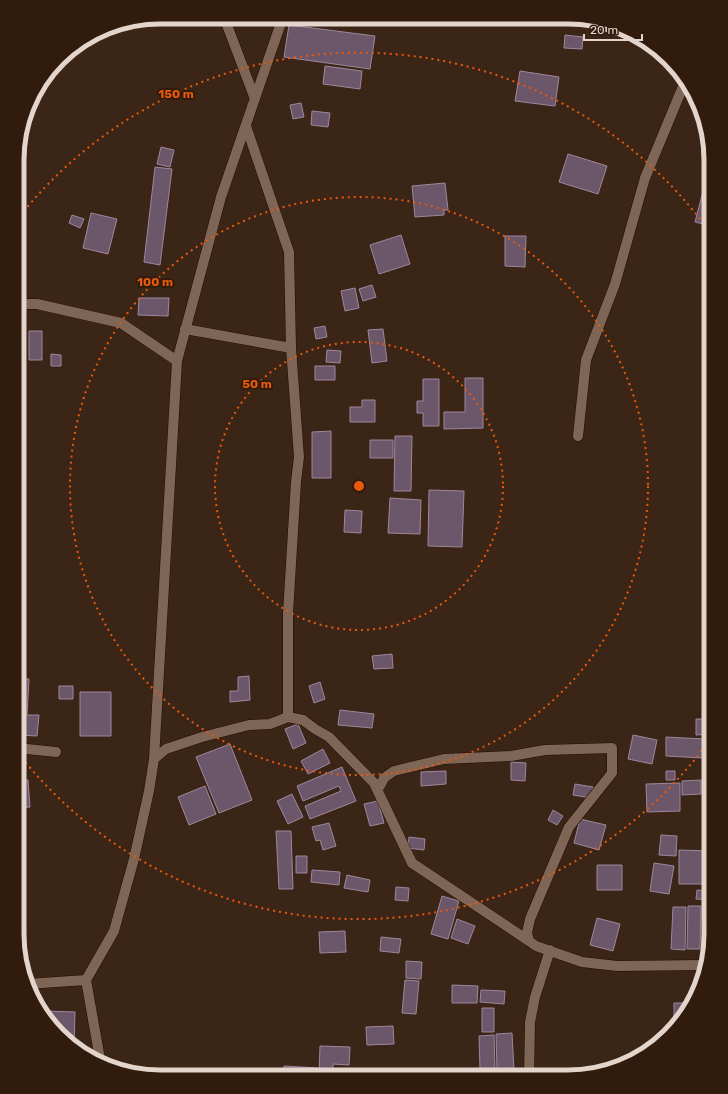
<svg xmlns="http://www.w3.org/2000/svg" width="728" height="1094" font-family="Rubik,sans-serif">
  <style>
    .building { fill: #6c576a; stroke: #9e879c }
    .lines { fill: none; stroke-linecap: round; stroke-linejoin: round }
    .street-casing { stroke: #210d02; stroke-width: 11 }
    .street { stroke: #7f6555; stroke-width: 10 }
    .ring { fill: none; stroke: #e8590c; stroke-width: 2; stroke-dasharray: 2 4 }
    .rim { fill: none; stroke: #e4d5cc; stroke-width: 5 }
    .centre { fill: #e8590c; stroke: #301b0d; stroke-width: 2 }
    .ring-label { font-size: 12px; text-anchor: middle; font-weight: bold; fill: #e8590c; stroke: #301b0d; stroke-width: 4; stroke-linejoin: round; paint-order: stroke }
  </style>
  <rect width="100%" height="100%" fill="#3b2517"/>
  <path class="building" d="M289,25L375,36L370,69L284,57Z
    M565,35L583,37L582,49L564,48Z
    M325,66L362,71L360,89L323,84Z
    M520,71L559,77L555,106L515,101Z
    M301,103L304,117L293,119L290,105Z
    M312,111L330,113L328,127L311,125Z
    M161,147L174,150L170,167L157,164Z
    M568,154L607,166L598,194L559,182Z
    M155,167L172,169L160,265L144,262Z
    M707,176L711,177V226L695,222Z
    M445,183L448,210H444V215L415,217L412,186Z
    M91,213L117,219L108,254L83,248Z
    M72,215L84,219L80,228L69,223Z
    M401,235L410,264L379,274L370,245Z
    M505,236H526L525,267L505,266Z
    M18,267L22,268L19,279H18Z
    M372,285L376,297L363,301L359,289Z
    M355,288L359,308L345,311L341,291Z
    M139,298H169L168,316L138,315Z
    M325,326L327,337L316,339L314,328Z
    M383,329L387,361L372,363L368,330Z
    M29,331H42V360H29Z
    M327,350L341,351L340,363L326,362Z
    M51,354L61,355V366H51Z
    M315,366H335V380H315Z
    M465,378H483V428L444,429V412H465Z
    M423,379H439V426H423V413H417V401H423Z
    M362,400H375V422H350V407H362Z
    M331,431V478H312V432Z
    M395,436H412L411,491H394Z
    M370,440H393V458H370Z
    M429,490L464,491L462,547L428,546Z
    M390,498L421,500L420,534L388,533Z
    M345,510L362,511L361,533L344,532Z
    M392,654L393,668L374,669L372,656Z
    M249,676L250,700L230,702V691H238V677Z
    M17,678L29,679L27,715H39L37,736L17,735Z
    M320,682L325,699L314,703L309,686Z
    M59,686H73V699H59Z
    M80,692H111V736H80Z
    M340,710L374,714L372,728L338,725Z
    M696,719H711V734L696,735Z
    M298,724L306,743L293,749L285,729Z
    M633,735L657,740L652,764L628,759Z
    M666,737L704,739L703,758L666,756Z
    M230,744L252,800L219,813L196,757Z
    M323,749L330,763L308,774L301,761Z
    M511,762L526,763L525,781L511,780Z
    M342,767L356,801L310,819L305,806L341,791L339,786L303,801L297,786Z
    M446,771V784L421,786V772Z
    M666,771H675V780H666Z
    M17,780H28L30,807L17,808Z
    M701,780V794L682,795V781Z
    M680,783V811L647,812L646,784Z
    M575,784L593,787L591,798L573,795Z
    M205,786L216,814L189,825L178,797Z
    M292,794L303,817L288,824L277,801Z
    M378,801L384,823L370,826L364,804Z
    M711,801V812H709L708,802Z
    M553,810L563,816L557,825L548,820Z
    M580,819L606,825L599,850L574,843Z
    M329,823L336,846L323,850L320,840L316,841L312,827Z
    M276,831H291L293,889H279Z
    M661,835L677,836L676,856L659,855Z
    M409,837L425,839L424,850L408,848Z
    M679,850L711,851V884H679Z
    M296,856H307V873H296Z
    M654,863L674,866L669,894L650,891Z
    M597,865H622V890H597Z
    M312,870L340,872L339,885L311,882Z
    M347,875L370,880L368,892L344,888Z
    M396,887L409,888L408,901L395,900Z
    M697,890L711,891V900L696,899Z
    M442,896L459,901L448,939L431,934Z
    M688,906H701L700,949H687Z
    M673,907H686L685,950L671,949Z
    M597,918L620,924L613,951L590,945Z
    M457,919L475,926L468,944L451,938Z
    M345,931L346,952L320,953L319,932Z
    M381,937L401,939L399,953L380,951Z
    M406,961L422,962L421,979L406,978Z
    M405,980L419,981L416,1014L402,1013Z
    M452,985L478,986L477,1003H452Z
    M481,990L505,991L504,1004L480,1002Z
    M674,1003H690L685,1015L674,1016Z
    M482,1008H494V1032H482Z
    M45,1011L75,1012L74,1047H73Z
    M393,1026L394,1044L367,1045L366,1027Z
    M512,1033L514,1070L497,1071L496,1034Z
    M494,1035L495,1069H480L479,1036Z
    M320,1046L350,1047L349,1065L333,1064V1076H319Z
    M284,1066L318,1068L317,1076H284Z"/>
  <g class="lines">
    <g class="street-casing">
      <path id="street" d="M224,17L255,99
        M246,126L289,252L291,348L299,457L296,482L288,613V717
        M18,304H37L121,323L177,361L154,759L149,791L134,859L114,931L86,980L100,1059
        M185,329L291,348
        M177,361L221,197L283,17
        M578,436L586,360L615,284L645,178L684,84
        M17,748L56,752
        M154,759L166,749L202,737L249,725L270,724L288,717L303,720L315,729L329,737L374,783L380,786L384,778L394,771L444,759L511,756L545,750L612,748V773L569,827L530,919L527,933L529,941L536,946L582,962L617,966L703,965
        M374,783L412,863L529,941
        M27,984L86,980
        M529,1077L530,1022L535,997L550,950"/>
    </g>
    <use href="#street" class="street"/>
  </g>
  <g class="ring">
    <circle cx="359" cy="486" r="144"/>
    <circle cx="359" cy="486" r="289"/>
    <path d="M709 741A433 433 0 0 1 18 753M20 216A433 433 0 0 1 709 231"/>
  </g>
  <path d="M0 0H728V1094H0ZM160 24H568A136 136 0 0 1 704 160V934A136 136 0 0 1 568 1070H160A136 136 0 0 1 24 934V160A136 136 0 0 1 160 24Z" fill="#301b0d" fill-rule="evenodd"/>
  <path class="rim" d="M160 24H568A136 136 0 0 1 704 160V934A136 136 0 0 1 568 1070H160A136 136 0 0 1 24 934V160A136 136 0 0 1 160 24Z"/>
  <circle cx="359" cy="486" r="6" class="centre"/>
  <g class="ring-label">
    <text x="176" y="98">150 m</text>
    <text x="155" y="286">100 m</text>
    <text x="257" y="388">50 m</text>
  </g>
  <path d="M584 34v6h58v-6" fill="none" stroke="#e4d5cc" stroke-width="2"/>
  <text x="590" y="34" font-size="12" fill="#e4d5cc" stroke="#301b0d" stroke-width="3" paint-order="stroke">20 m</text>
</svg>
